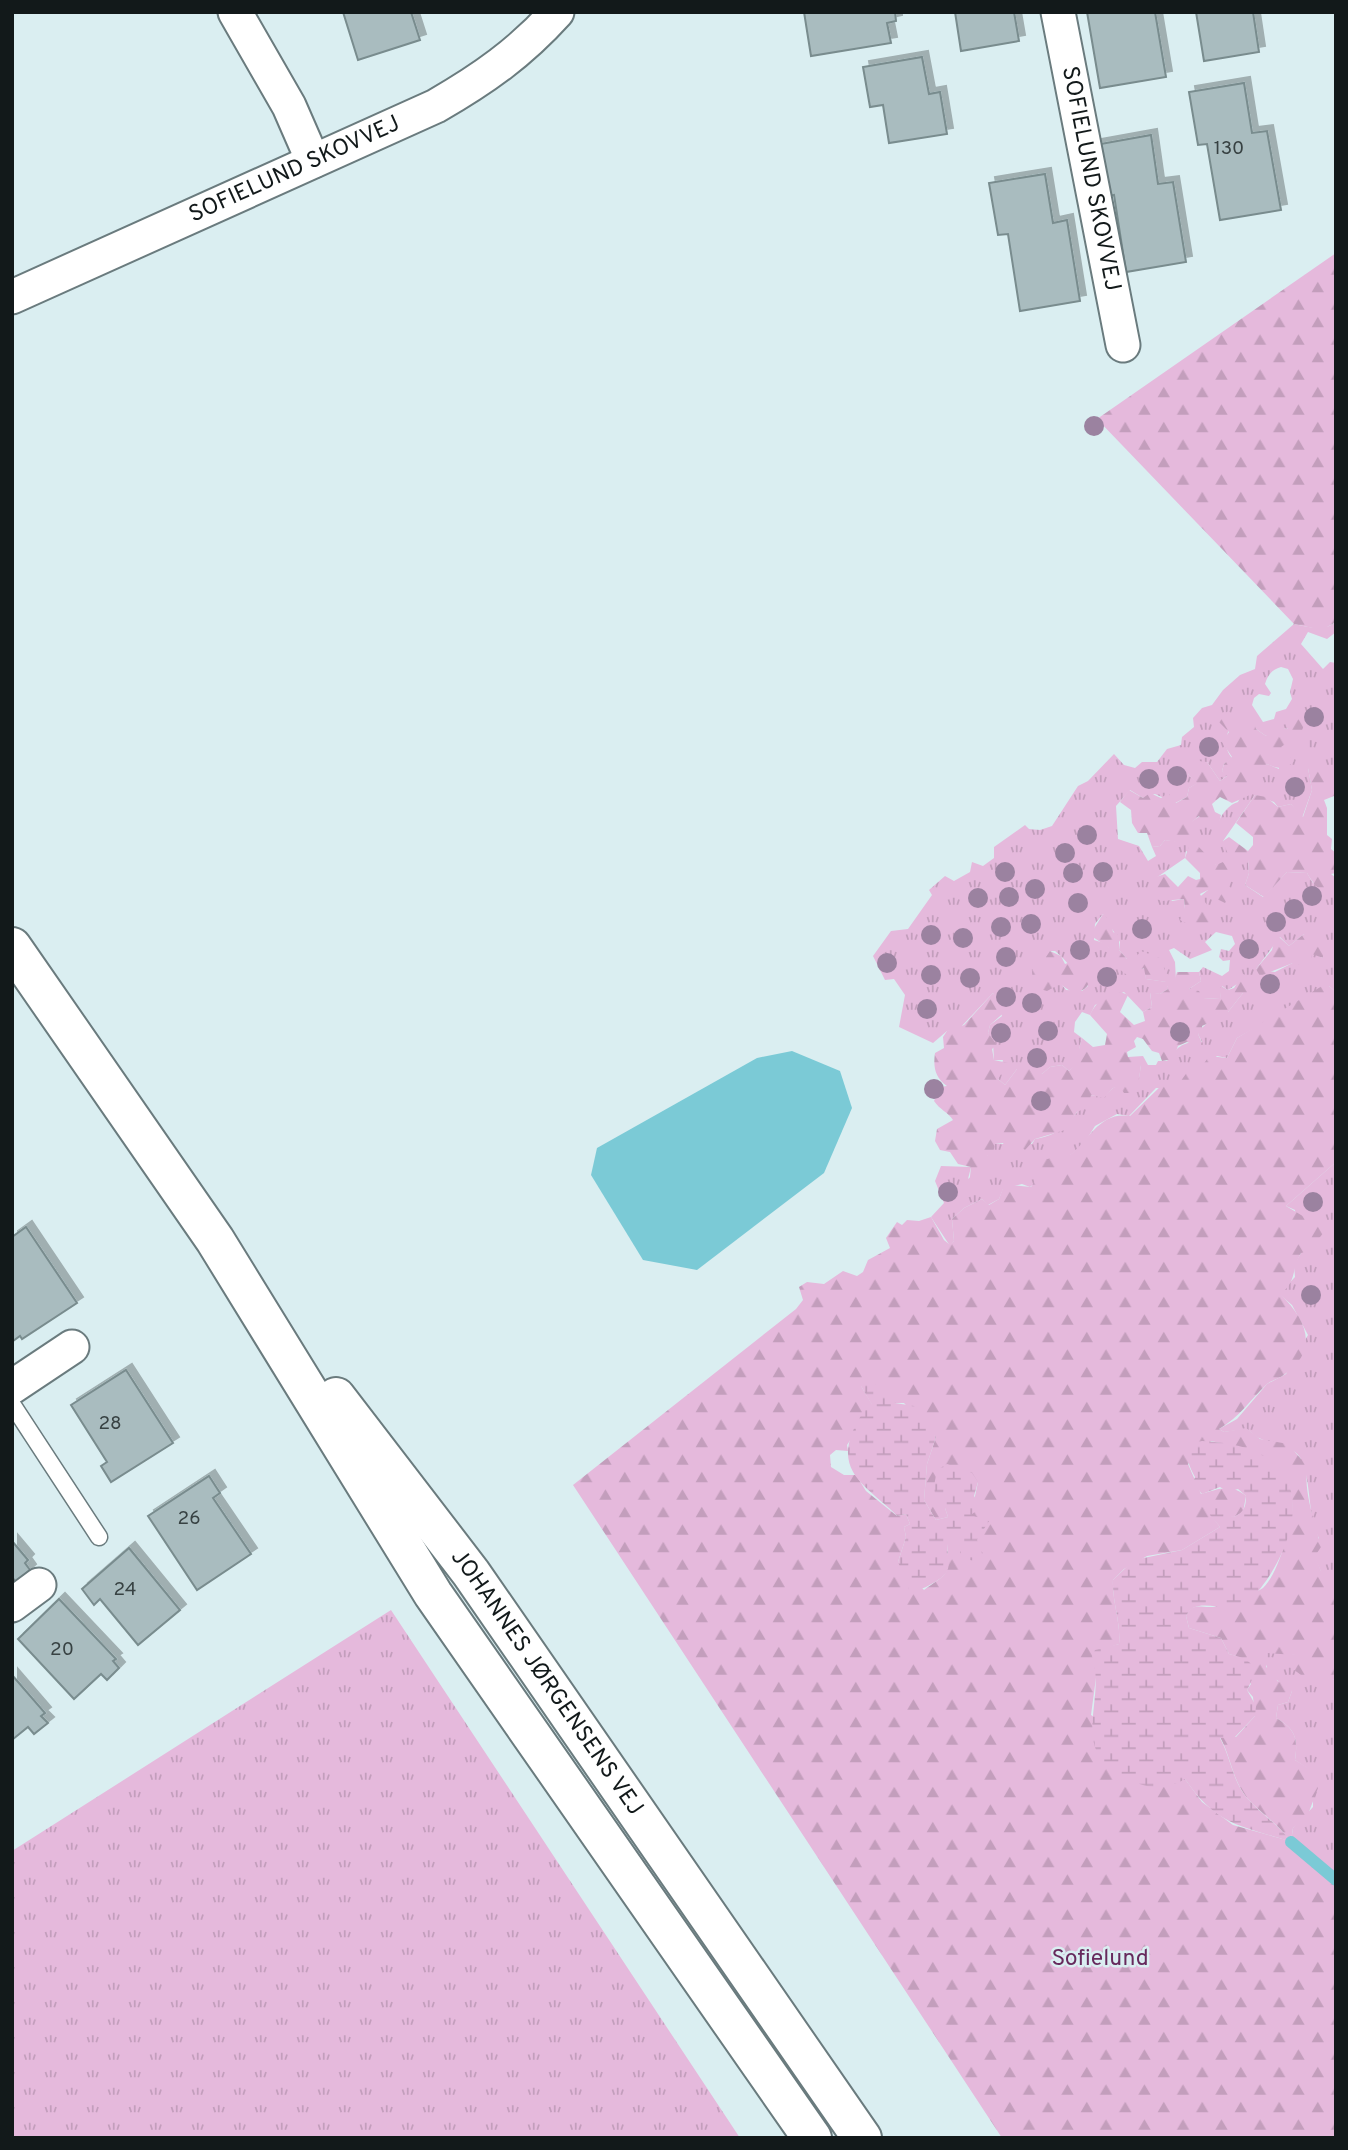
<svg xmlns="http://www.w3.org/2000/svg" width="1348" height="2150" font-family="Overpass,sans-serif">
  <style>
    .grass { fill: url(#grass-tufts); fill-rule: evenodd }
    .forest { fill: url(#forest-firs); fill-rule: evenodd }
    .wetland { fill: url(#wetland-marsh) }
    .water { fill: #7bcad6 }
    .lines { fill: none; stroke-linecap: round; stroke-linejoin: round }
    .stream { stroke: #7bcad6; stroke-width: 12 }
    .building { fill: #a9bcbf; stroke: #798c8e; stroke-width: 2; filter: url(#shadow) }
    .lane-casing { stroke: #6a7b7e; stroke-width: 19 }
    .street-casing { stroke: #6a7b7e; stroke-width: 37 }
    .secondary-casing { stroke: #6a7b7e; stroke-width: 42 }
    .lane { stroke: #fff; stroke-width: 16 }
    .street { stroke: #fff; stroke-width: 33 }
    .secondary { stroke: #fff; stroke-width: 38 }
    .tree { fill: #9b82a0 }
    .labels { text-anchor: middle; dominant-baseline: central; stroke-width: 5; stroke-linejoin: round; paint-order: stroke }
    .number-label { font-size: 19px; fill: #384243 }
    .street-label { font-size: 23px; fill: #12191a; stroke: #daeef1 }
    .park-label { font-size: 23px; fill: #672a5d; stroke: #daeef1 }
  </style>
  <defs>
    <pattern id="grass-tufts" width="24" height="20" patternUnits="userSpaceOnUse" patternTransform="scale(1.75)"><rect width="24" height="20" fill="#e5b9dc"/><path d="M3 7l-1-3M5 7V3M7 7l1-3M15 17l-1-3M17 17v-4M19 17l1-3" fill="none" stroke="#c39ebc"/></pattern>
    <pattern id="forest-firs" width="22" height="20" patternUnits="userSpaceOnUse" patternTransform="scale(1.75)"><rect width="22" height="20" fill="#e5b9dc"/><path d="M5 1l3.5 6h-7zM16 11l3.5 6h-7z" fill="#c39ebc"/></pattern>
    <pattern id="wetland-marsh" width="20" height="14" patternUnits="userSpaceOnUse" patternTransform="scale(1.75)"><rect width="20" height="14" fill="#e5b9dc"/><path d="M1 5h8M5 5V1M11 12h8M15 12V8" fill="none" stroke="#c39ebc"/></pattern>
    <filter id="shadow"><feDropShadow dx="6" dy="-6" stdDeviation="0" flood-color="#0004"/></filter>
  </defs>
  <rect width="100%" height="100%" fill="#daeef1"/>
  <path class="grass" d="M1336,622V632L1327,639L1308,632L1301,644L1323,669L1330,662L1336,663V789L1308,768L1312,790L1302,818L1291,804L1278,807L1274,802L1255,795L1223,841L1248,859L1249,873L1245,885L1263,897L1287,872L1307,873L1313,883L1336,889V992L1329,986L1237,1038L1227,1058L1217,1056L1176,1089L1156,1088L1129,1116L1117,1114L1095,1126L1083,1145L1030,1187L1022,1184L1003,1189L999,1199L988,1205L982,1199L964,1208L952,1219L954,1241L950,1246L931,1217L944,1203L935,1181L941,1166L971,1167L968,1179L987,1163V1156L994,1144H1032L1035,1139C1064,1135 1074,1116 1090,1095L1104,1097L1113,1088L1139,1078L1141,1065H1156L1158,1061H1167C1178,1046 1183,1041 1202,1042L1198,1034C1203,1024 1212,1022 1218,1012H1228L1243,993L1240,982L1228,990L1222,986L1220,999L1202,998L1189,989L1201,981L1199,972L1203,967L1222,976L1229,971L1230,960L1223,961L1219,957L1221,949L1229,951L1235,944L1232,936L1216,932L1205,942L1212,950L1190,959L1174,948L1169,950L1175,962L1176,980L1127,959L1119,950L1120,942L1103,914L1095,924L1094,940L1104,943L1134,970L1145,968L1146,979L1167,982L1168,989L1160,994L1150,993L1152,1007L1143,1012L1124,992L1095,1005L1090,1015L1082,1012L1075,1022L1074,1032L1082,1038L1075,1065L1069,1071L1062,1065L1050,1067L1042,1074L1017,1069L1005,1085L998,1079L1003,1060H994L993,1042L988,1033L990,1025L1002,1016L993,993L958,1030L947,1031L933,1043L899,1027L905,995L894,979L885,980L873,956L891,931L908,929L932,895L929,890L945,876L954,881L970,872L972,862L983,866L994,858V847L1025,825L1029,829L1040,830L1052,826L1078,786L1088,781L1114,754L1124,765L1135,768L1142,762H1157L1167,749L1181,745L1182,737L1194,727L1193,718L1202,708L1212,705L1223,690L1240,675L1255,669L1257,656L1294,624C1307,627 1324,632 1336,622ZM1281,667L1288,669L1293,679L1290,692L1292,699L1286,709L1276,712L1274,719L1263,722L1252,705L1254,698L1259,694L1269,696L1271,693L1265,684C1268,674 1272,670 1281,667ZM1233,717H1239L1266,736L1281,728L1289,729L1280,747L1279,769L1267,764L1248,782L1238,802C1229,804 1221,815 1218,823L1200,816L1191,822L1182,842L1165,840L1160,846L1152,847L1156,856L1148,861L1139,846L1118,839L1116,806L1130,790L1143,798L1155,794L1175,803L1187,797L1189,788L1198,783L1188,774L1207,762L1220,781L1228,775L1222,771L1224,764L1232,758C1220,743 1229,733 1233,717ZM1186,851L1216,865L1208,890L1185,909L1184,899L1172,901L1156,878L1185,858ZM1304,934L1323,958L1312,953L1275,972L1256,969L1280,937L1289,946ZM1050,951H1055C1067,960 1076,975 1088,986L1082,991L1066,990L1047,966Z
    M1336,1162V1596L1333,1598L1314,1556L1319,1538C1306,1517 1313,1465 1295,1452C1281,1442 1271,1444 1259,1438C1255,1437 1251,1431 1246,1429L1224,1432L1219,1429L1237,1419L1267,1384L1286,1374L1308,1335L1292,1305L1279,1294L1295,1277L1294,1265L1301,1253L1295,1210L1286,1206Z
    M391,1610L740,2138H12V1851Z
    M1286,1652L1295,1655L1311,1674L1336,1680V1880L1291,1842L1293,1828L1313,1807V1772L1295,1760C1298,1739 1296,1729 1276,1718L1278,1705L1288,1702L1292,1691C1279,1683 1260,1670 1267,1653Z"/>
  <path class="forest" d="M1336,253V622L1322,630L1294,624L1097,419Z
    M1228,711L1233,717L1245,713L1252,717L1256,729L1266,736L1275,726L1288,729V722L1297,717L1304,725L1301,733L1309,741V748L1303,752L1295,749L1291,740L1281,747L1294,761C1285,771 1278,769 1267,764L1258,778L1249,782L1253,786L1252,794L1232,803L1220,797L1212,804L1215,812L1221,815L1219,823L1206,826L1199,816L1192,822L1199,831L1187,844L1165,840L1160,846L1152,847L1147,833H1138L1132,823L1131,810L1120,802L1129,790L1143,798L1150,793L1161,798L1168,793L1176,803L1187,797L1189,788L1197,783L1188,774L1192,764L1199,761L1207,762L1220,781L1227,776L1222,771L1224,764L1232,757L1222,742L1229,732L1218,721Z
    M1314,763H1324L1330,774L1327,780L1336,789L1334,796L1324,800L1327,808V835L1332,839L1331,849L1336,853V873L1331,874L1336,878V889C1322,897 1314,885 1307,873L1287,872L1264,897L1245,885L1249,873L1248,860L1243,863L1227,852L1223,841L1229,837L1248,851L1253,845V837L1236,823L1255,795L1266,797L1278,807L1291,804L1303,817L1312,790L1308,768Z
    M1197,845L1216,865L1223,862L1236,876L1228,884L1232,892L1225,903L1215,898L1208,890L1200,894C1206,908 1226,917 1201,930L1180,920L1185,909L1184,899L1162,901L1152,897L1151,887L1156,877L1165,874L1178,887L1188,876L1196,880L1200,879V873L1185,858L1189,846Z
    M1103,914L1111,921L1113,932L1119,935V950L1127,959H1134L1141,951L1160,958L1166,973L1175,979L1177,972H1199L1201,981L1189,989L1199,991L1203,998L1220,999L1221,986L1228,990L1234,988L1243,974L1256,980L1254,993H1243L1228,1012L1218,1013L1213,1021L1202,1026L1203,1030L1198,1034L1202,1043L1197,1046L1187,1042L1178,1046L1173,1059L1162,1061L1159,1053L1152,1051L1143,1039L1137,1037L1134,1041L1136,1047L1127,1052L1128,1057L1143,1056L1148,1065H1141L1139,1079L1133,1082L1130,1093H1124L1120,1087L1113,1088L1104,1098L1091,1095L1088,1107L1077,1112L1065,1130L1035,1139L1025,1150L1018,1145L1016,1150L1007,1151L1003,1143L995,1144L993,1153L987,1156L989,1169L976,1187L969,1186L971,1167L958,1164L950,1152L940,1150L935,1141L937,1129L953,1120C948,1112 940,1110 934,1101L940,1087L947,1086C935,1078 933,1067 935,1053L944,1048L943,1037L947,1031L964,1025L993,993L999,1004L1008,1009L990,1025L988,1033L997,1045L992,1049L994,1060L1008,1063L998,1079L1005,1085L1017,1069L1028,1063L1042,1074L1050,1067L1062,1065L1069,1071L1074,1065L1066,1056L1067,1050L1079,1049L1082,1038L1093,1047L1105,1045L1107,1034L1090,1015C1097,1000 1112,987 1128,995L1120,1012L1134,1025L1145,1021L1143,1012L1152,1007L1150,992L1160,994L1168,989L1166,982L1146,979L1144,968L1127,975L1106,959L1109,948L1090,935Z
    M1304,934L1323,938V958L1312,954L1311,967L1293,963L1260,976L1256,969L1272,950L1274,942L1279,937L1289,946Z
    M1050,951L1061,956L1065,964L1075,960L1085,964L1092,972C1090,985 1086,991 1073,993L1060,984L1047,991L1033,987L1032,970L1038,964L1047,966L1046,957Z
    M1322,986H1329L1336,992V1162L1286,1206L1326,1230L1308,1251L1301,1253C1291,1270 1297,1282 1280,1294C1306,1319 1320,1349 1285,1374C1279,1379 1271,1380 1266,1385C1249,1401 1240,1417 1219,1429L1224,1432L1246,1428L1260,1439L1288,1444L1301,1459H1314V1470L1307,1473C1304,1492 1316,1527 1321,1547L1315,1556L1321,1571L1327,1574L1333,1597L1336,1596V1680L1301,1675L1289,1666L1295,1655L1267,1653L1266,1667L1276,1673L1277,1681L1290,1684L1292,1691L1288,1702L1278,1705L1276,1718C1296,1729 1298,1739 1295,1760L1313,1771L1318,1788L1307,1817L1293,1828L1291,1841L1336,1880V2138H1002L573,1485L796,1309L803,1300L799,1287L807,1282L824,1284L843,1271L857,1276L863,1272L868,1260L890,1248L886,1238L897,1222L902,1225L907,1220L919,1221L931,1217L944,1240L950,1245L954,1241L952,1219L964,1208L982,1199L989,1205L999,1199L1003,1188L1011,1185L1031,1187L1035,1181L1032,1168L1042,1158L1048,1159L1063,1150L1070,1155C1090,1139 1100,1111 1130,1116L1165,1082L1176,1088L1192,1065H1203L1209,1056L1227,1058L1237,1038ZM861,1386L895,1403H904L936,1437L927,1464L924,1500L936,1520L948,1517L945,1508L978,1482L971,1515L977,1540L947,1544C950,1576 948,1573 924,1590L898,1562L906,1537L904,1527L910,1524L906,1514L897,1516L866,1491L856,1475H844L831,1467L830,1455L836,1450L848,1451L847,1445L873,1406ZM1211,1441C1270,1453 1308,1473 1286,1540C1281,1555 1275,1576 1263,1588C1258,1592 1220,1606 1213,1607C1200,1608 1193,1602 1186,1616L1189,1628L1221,1638L1229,1654L1236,1656L1251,1684L1247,1690L1253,1697L1255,1716L1236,1737H1220C1231,1757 1232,1779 1247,1798C1260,1813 1279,1824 1290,1841L1233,1825L1202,1802L1185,1779L1091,1715L1097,1670L1107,1648L1119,1644C1121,1622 1112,1602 1113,1580L1124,1569L1147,1556L1182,1550L1220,1527L1211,1515L1234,1517L1243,1512L1246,1496C1231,1483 1218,1489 1201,1494L1188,1464Z"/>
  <path class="wetland" d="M872,1383L885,1387L895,1403L914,1406L936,1437L927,1464L924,1500L936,1520L948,1517L945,1508L936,1502L934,1486L937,1470L947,1464L972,1473L978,1482L974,1496L981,1507L971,1515L989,1521L977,1540L983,1554L975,1561L965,1559L960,1553L963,1544H947C948,1564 954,1571 935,1582C925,1588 921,1590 909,1590L898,1562L906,1537L904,1527L910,1524L906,1514L897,1516C873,1490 834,1475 853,1431C857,1421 863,1410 872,1405L861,1386Z
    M1202,1441C1227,1442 1264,1448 1281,1470C1311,1509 1278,1573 1249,1601C1230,1619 1198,1592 1186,1616L1189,1628L1221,1638L1229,1654C1255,1660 1259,1668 1247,1690L1256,1706L1255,1716L1235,1737L1220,1738C1231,1758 1232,1780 1247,1798C1261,1814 1279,1825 1291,1842C1241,1825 1218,1827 1185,1779C1167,1789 1154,1790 1134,1782C1063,1754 1108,1703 1092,1656L1095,1650L1119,1644C1121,1622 1112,1602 1113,1580L1134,1560L1182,1550L1220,1527L1210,1515L1208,1505L1221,1503L1228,1515L1234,1517C1244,1512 1246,1507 1246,1496L1238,1489L1228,1492L1220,1487L1202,1494L1193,1483L1195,1477C1188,1464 1185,1457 1192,1443Z"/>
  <path class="water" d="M792,1051L840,1071L852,1108L824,1173L697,1270L643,1260L591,1175L597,1148L757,1058Z"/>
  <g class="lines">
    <path class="stream" d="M1291,1842L1336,1880"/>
  </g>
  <path class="building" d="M343,12H411L420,40L358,60Z
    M804,12H895L896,21L887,23L891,43L811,56Z
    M955,12H1014L1019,41L961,51Z
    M1087,12H1155L1166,77L1100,88Z
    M1196,12H1253L1259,52L1204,61Z
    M922,57L929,94L940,92L947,134L889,143L883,105L870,107L863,67Z
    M1244,83L1252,133L1267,131L1281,210L1220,220L1207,144L1198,145L1189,92Z
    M1151,135L1158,184L1173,182L1186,262L1126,272L1114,195L1104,197L1095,145Z
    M1045,174L1053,223L1067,220L1080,301L1020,311L1008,234L998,235L989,183Z
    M26,1227L77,1303L22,1339L20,1336L13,1341L12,1237Z
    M126,1370L173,1443L111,1482L101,1466L107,1462L71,1405Z
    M209,1476L220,1493L213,1498L251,1554L197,1590L148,1516Z
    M12,1541L28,1560L25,1563L30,1570L16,1582L12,1577Z
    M129,1548L180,1610L138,1645L100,1599L94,1605L82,1589Z
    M59,1599L116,1659L113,1661L119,1668L107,1680L101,1674L74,1699L18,1639Z
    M12,1675L45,1713L41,1716L48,1723L34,1734L28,1727L12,1740Z"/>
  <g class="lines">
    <g class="lane-casing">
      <path id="lane" d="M12,1404L99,1537"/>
    </g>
    <g class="street-casing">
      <g id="street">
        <path d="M235,12L289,106L313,161"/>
        <path id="s1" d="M1058,12L1123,345"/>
        <path id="s2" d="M12,297L436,106C483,79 520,53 557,12"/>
        <path d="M12,1387L72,1347"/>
        <path d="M12,1605L39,1585"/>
      </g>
    </g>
    <g class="secondary-casing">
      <g id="secondary">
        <path d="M12,947L215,1240L433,1594L812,2138"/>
        <path id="s3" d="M336,1397L471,1573L862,2138"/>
      </g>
    </g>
    <use href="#lane" class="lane"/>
    <use href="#street" class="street"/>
    <use href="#secondary" class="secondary"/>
  </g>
  <g class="tree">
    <circle cx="1094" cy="426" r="10"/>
    <circle cx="1314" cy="717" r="10"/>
    <circle cx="1209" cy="747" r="10"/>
    <circle cx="1177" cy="776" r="10"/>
    <circle cx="1149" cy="779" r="10"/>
    <circle cx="1295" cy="787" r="10"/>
    <circle cx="1087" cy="835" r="10"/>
    <circle cx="1065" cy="853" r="10"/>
    <circle cx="1005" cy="872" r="10"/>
    <circle cx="1103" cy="872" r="10"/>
    <circle cx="1073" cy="873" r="10"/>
    <circle cx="1035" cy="889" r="10"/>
    <circle cx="1312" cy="896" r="10"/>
    <circle cx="1009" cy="897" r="10"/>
    <circle cx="978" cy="898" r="10"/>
    <circle cx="1078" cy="903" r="10"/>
    <circle cx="1294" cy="909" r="10"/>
    <circle cx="1276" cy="922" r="10"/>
    <circle cx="1031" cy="924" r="10"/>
    <circle cx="1001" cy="927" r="10"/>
    <circle cx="1142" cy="929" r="10"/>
    <circle cx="931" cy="935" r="10"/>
    <circle cx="963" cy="938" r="10"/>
    <circle cx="1249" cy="949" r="10"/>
    <circle cx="1080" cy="950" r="10"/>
    <circle cx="1006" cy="957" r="10"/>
    <circle cx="887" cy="963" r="10"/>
    <circle cx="931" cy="975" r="10"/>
    <circle cx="1107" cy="977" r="10"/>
    <circle cx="970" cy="978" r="10"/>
    <circle cx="1270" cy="984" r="10"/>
    <circle cx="1006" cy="997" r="10"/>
    <circle cx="1032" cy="1003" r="10"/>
    <circle cx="927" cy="1009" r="10"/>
    <circle cx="1048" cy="1031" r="10"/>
    <circle cx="1180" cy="1032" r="10"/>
    <circle cx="1001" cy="1033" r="10"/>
    <circle cx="1037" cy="1058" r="10"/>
    <circle cx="934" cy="1089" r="10"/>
    <circle cx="1041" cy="1101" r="10"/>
    <circle cx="948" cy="1192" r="10"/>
    <circle cx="1313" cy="1202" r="10"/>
    <circle cx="1311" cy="1295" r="10"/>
  </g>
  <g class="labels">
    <g class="number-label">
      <text x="1229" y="149">130</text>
      <text x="110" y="1424">28</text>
      <text x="189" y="1519">26</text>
      <text x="125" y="1590">24</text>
      <text x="62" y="1650">20</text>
    </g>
    <g class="street-label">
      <text stroke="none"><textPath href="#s2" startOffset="310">SOFIELUND SKOVVEJ</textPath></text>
      <text stroke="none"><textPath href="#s1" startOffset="170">SOFIELUND SKOVVEJ</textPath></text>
      <text stroke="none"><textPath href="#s3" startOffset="355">JOHANNES JØRGENSENS VEJ</textPath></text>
    </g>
    <g class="park-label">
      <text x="1100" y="1959">Sofielund</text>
    </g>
  </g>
  <rect width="1348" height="2150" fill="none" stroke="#12191a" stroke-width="28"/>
</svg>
